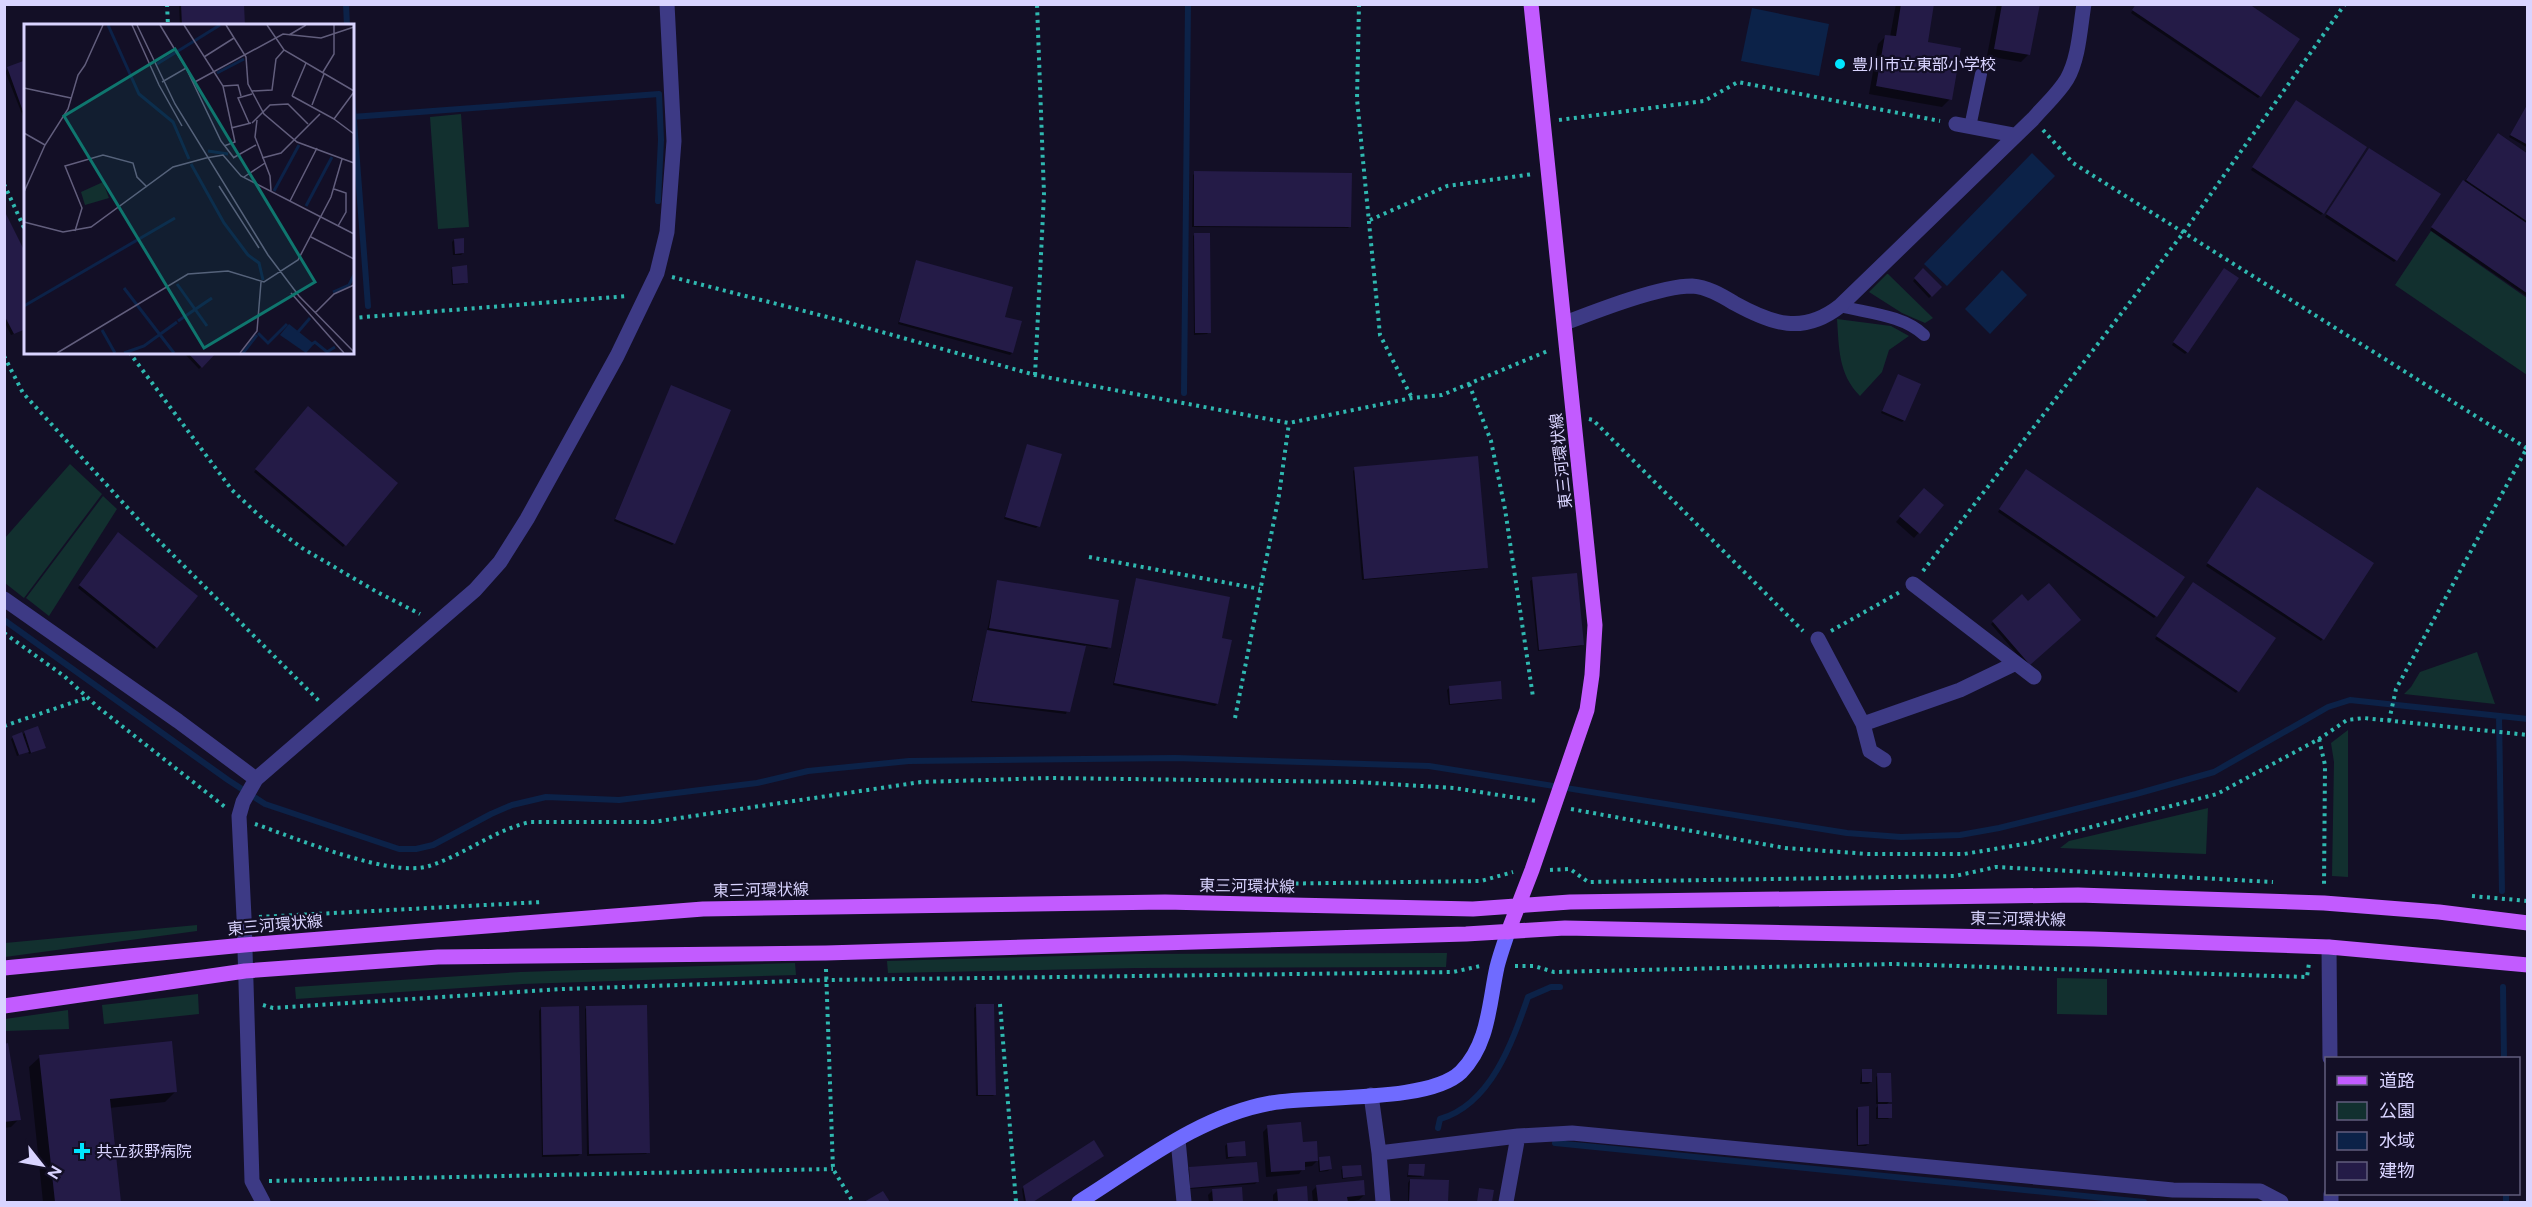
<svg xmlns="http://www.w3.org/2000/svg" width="2532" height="1207" font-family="Figtree,'Noto Sans JP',sans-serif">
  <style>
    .green { fill: #12302f }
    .water { fill: #0c2248 }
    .shadow { fill: #0007 }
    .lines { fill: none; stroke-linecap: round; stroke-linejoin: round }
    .stream { stroke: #0c2248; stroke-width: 6 }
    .building { fill: #241b47 }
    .path { stroke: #2fb8b0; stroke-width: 4; stroke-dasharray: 3 4.5; stroke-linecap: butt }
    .lane { stroke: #3d3a85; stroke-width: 12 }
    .street { stroke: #3d3a85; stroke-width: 15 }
    .secondary { stroke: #6f6bff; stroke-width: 15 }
    .primary { stroke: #c25bff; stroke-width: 15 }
    .poi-dot { fill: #00e5ff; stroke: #130f26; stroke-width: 2 }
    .labels { text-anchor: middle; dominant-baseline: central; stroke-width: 4.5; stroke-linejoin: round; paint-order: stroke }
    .poi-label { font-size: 16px; fill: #d9d4ff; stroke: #130f26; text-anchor: start }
    .street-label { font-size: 16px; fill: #d9d4ff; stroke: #130f26 }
    .inset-river { fill: none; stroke: #0c2248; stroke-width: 3 }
    .inset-road { fill: none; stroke: #625e7d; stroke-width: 1.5 }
    .view { fill: #0f766e; fill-opacity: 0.15; stroke: #0f766e; stroke-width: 3 }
    .inset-edge { fill: none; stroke: #d9d4ff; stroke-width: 3 }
  </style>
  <rect width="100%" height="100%" fill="#130f26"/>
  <path class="green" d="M461,114L469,227L438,229L430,117Z
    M2431,231L2527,298V375L2395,285Z
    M1887,274H1888L1933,318L1925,323L1902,313L1869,292Z
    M1837,319L1891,326L1909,336L1889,350L1882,372L1860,396C1838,374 1839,347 1837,319Z
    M70,464L102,494L24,598L5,583V538Z
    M103,496L117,509L49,616L26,598Z
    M2477,652L2495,704L2404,694L2411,687L2420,672Z
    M2348,730V877L2332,876L2334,762L2331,743Z
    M2208,808L2206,854L2060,848L2069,841Z
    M197,925V931L5,957V943Z
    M1447,953L1446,967L1136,968L888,973L887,961L1135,954Z
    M795,963L796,975L523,984L296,999L295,987L521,972Z
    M2057,978L2107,979V1015L2057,1014Z
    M198,994L199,1014L104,1024L102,1005Z
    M68,1010L69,1029L5,1031V1019Z"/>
  <path class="water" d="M1752,8L1829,24L1819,76L1741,61Z
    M2032,153L2055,176L1947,286L1924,264Z
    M2002,270L2027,295L1990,334L1965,309Z"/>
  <path class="shadow" d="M179,4H242L244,26H180Z
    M1896,4H1933L1926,43L1950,99L1942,107L1869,94L1878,44L1886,36L1890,37Z
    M1997,4H2038L2029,54L2021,62L1987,56Z
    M2137,4L2260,96L2258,98L2131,13Z
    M25,62L26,124L5,71Z
    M2528,103V148L2509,137Z
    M2294,104L2323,213L2321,215L2251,170Z
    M2496,137L2528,155V297L2430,230Z
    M2368,152L2396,260L2394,262L2325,217Z
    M1195,173L1350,226L1348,228L1192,227L1193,175Z
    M4,214L26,329L11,335L4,321Z
    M1195,234L1209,332L1207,334L1194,335L1193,236Z
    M454,240L463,253L461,255H453L452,242Z
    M916,262L1003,318L1012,353L1010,355L898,324Z
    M453,268L466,282L464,284L452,285L451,270Z
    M1923,270L1940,287L1929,298L1913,281Z
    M2222,272L2187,352L2185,354L2172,345Z
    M183,352H215L199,369Z
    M1898,376L1904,420L1902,422L1881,413Z
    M671,387L674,543L672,545L614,521Z
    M308,408L396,484L343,547L254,472Z
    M1028,445L1038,526L1036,528L1004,519Z
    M1355,469L1486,567L1484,569L1362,580L1353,471Z
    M2024,473L2183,578L2154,618L1998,512Z
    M2256,491L2372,564L2321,641L2206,566Z
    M1919,495L1942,506L1914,538L1896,522Z
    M117,536L156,647L154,649L78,588Z
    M1136,579L1220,639L1217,704L1215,706L1113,685Z
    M1533,579L1583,644L1581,646L1538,651L1530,581Z
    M998,582L1109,647L1107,649L1085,645L1066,714L971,702Z
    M2191,586L2273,638L2236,693L2155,639Z
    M2022,596L2028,603L2079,620L2027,666L1991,624Z
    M1449,688L1501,698L1499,700L1449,705L1447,690Z
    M37,728L44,748L29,754L28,751L17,756L11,739Z
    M977,1006L995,1094L993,1096H976L974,1008Z
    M587,1007L648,1152L646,1154L587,1156L585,1009Z
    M541,1008L580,1154L578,1156L542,1157L539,1011Z
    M4,1046L19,1119L11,1127L4,1128Z
    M40,1057L176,1091L165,1102L109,1108L119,1202H43L29,1067Z
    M1862,1071L1871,1082L1868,1084H1860Z
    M1878,1075L1890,1101L1886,1105L1890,1117L1888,1119H1876V1108L1880,1104H1876V1077Z
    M1858,1108L1868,1144L1866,1146H1857L1856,1110Z
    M1268,1127L1302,1143L1317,1161L1312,1166L1304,1167L1299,1174L1266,1177L1263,1132Z
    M1227,1144L1245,1155L1226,1159L1225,1146Z
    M1100,1157L1032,1202H1024L1022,1189L1024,1187Z
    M1320,1159L1330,1169L1328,1171L1319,1172L1318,1161Z
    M1409,1166L1423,1175L1421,1177H1407Z
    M1190,1168L1257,1182L1255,1184L1189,1189L1187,1170Z
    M1343,1168L1361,1176L1342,1179L1341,1170Z
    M1410,1180L1447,1181V1202H1408V1183Z
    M1317,1186L1364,1195L1359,1200L1347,1202H1313L1312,1191Z
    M1240,1188L1241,1202H1209L1208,1195L1213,1190Z
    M1305,1188L1307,1202H1273V1195L1278,1190Z"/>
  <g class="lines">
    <path class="stream" d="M346,4L347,26
      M352,95L368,306
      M352,117L659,94L661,140L658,201
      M1184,393L1188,4
      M4,620L228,780L265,804L399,849H416L433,845L491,814L512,805L546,797L619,800L757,783L808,771L909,761L1175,758L1429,766L1847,833L1901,837L1960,835L1999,828L2136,794L2214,772L2328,707L2350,700L2528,719
      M2499,716L2502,891
      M2503,987L2504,1058
      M1438,1128L1440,1119C1491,1104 1512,1043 1528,997L1551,987H1560
      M1555,1143L2144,1202
      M2506,1194V1202"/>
  </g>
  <path class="building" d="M181,4H244L245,26H182Z
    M1901,4H1934L1928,42L1961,48L1952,100L1876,86L1885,35L1896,36Z
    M2002,4H2040L2030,55L1994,49Z
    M2136,4H2249L2300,39L2261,97L2132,10Z
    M26,60V117H25L7,67Z
    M2296,100L2367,147L2324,214L2252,167Z
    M2528,103V145L2510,135Z
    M2498,133L2528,154V222L2466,180Z
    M2369,148L2441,194L2397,261L2326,214Z
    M1194,171L1352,173L1351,227L1194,226Z
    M2463,180L2528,224V294L2431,227Z
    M4,210L26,254V329L14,334L4,315Z
    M1194,233H1210L1211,333H1195Z
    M464,238V253L455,254L454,239Z
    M916,260L1013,287L1005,317L1022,321L1013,353L899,322Z
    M467,265L468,283L453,284L452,267Z
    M1923,268L1942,287L1932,297L1914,278Z
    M2224,268L2239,278L2188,353L2173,342Z
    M187,352H217L202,368Z
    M1898,374L1921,384L1905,421L1882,411Z
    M671,385L731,410L675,544L615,519Z
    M308,406L398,483L346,546L255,469Z
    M1027,444L1062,454L1040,527L1005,517Z
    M1478,456L1488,568L1364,579L1354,467Z
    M2026,469L2185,577L2157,617L1999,509Z
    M2257,487L2374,563L2324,640L2207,563Z
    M1924,488L1944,505L1920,534L1899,516Z
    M118,532L198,596L157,648L79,585Z
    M1577,573L1584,645L1539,650L1532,577Z
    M1136,578L1230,597L1222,638L1232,640L1218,704L1114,683Z
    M997,580L1119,600L1111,648L989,628Z
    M2193,582L2276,638L2239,692L2156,636Z
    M2049,583L2081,620L2030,665L1992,621L2022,594L2028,601Z
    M987,630L1086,646L1070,712L972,701Z
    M1501,681L1502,699L1450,704L1449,686Z
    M38,726L46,748L31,753L24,731Z
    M22,732L29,752L19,755L12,736Z
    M976,1004H994L996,1095H978Z
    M647,1005L650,1153L589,1154L586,1006Z
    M579,1006L582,1154L543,1155L541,1007Z
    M172,1041L177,1092L110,1099L121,1202H55L39,1055Z
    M8,1043L21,1120L4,1122V1044Z
    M1862,1069H1872V1082H1862Z
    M1877,1073H1891L1892,1102H1878Z
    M1878,1104H1892V1118H1878Z
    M1869,1106V1144L1858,1145V1107Z
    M1301,1122L1303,1142L1317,1141L1318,1161L1305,1162V1170L1271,1172L1267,1125Z
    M1094,1140L1104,1156L1033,1202H1026L1023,1186Z
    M1245,1141L1246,1156L1228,1157L1227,1143Z
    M1330,1156L1332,1169L1320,1171L1319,1157Z
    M1257,1162L1259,1182L1190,1188L1189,1167Z
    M1409,1164H1425L1424,1176L1408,1175Z
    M1361,1165L1362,1176L1343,1178L1342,1166Z
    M1410,1179L1449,1180L1448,1202H1409Z
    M1364,1180L1365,1195L1347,1197L1348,1202H1318L1316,1185Z
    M1307,1186L1308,1202H1278L1277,1189Z
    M1242,1187L1243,1202H1213L1212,1189Z
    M1479,1188L1494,1190L1492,1202H1477Z
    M883,1191L890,1202H864Z"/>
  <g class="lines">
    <path class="path" d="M167,4L168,26
      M1359,4L1357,99L1380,335L1412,398
      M1559,120L1704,101L1738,82L1940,121
      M2043,130L2073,163L2528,449
      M4,184L26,232
      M1370,220L1447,186L1533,174
      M672,277L839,320L1035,375L1289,423L1412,398L1442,395L1550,350
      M352,318L628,296
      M129,352L232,490L264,520L302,548L377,592L420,614
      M4,356L23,393L146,528L320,702
      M1035,375L1044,194L1037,4
      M1469,384L1491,441L1505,509L1533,697
      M1589,419L1593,420L1803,631
      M1089,557L1260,589
      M1923,571L2184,232L2345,4
      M1831,631L1900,592
      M4,633L64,676L99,708L225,807
      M1235,718L1279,495L1289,423
      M2389,721L2396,689L2528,446
      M4,726L86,698
      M2319,739L2325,765L2324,887
      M1571,809L1785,848L1868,854H1964L2030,843L2217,794L2319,739L2347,720L2364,718L2528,735
      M255,824C296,838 390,878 429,866C464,855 494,830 530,822H653L921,782L1050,778L1357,782L1454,788L1537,801
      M1550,870L1570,869L1588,882L1955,876L1996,867L2273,882
      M1258,884L1481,881L1513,872
      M2472,896L2528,901
      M259,917L542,902
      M1515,966H1534L1554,972L1894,964L2307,977L2309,963
      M826,969L833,1169L853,1202
      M1000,1004L1016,1202
      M263,1005L273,1008L563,989L826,980L1453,972L1480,966
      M269,1181L833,1169"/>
    <path class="lane" d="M1970,127L1981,74
      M1840,306C1867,313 1903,315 1924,335"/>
    <path class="street" d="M1956,124L2014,135
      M1565,323C1596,311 1660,286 1692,286C1707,287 1721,295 1734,303C1772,324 1803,335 1840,306L2033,119C2044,106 2058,94 2067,79C2079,58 2080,28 2084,4
      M1913,584L2034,677
      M4,599L178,721L256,779
      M1818,639L1863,724L1870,751L1884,760
      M1863,724L1960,690L2014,664
      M2329,947L2330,1058
      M1371,1095L1379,1153L1383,1202
      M1178,1140L1184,1202
      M1379,1153L1518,1136L1572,1133L2173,1190L2260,1191L2281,1202
      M2331,1194V1202
      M263,1202L252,1181L244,917L239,816L243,802L256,779L475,590L500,562L527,519L617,356L657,273L667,232L674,141L667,4
      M1506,1202L1518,1136"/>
    <path class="secondary" d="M1079,1202C1140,1164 1199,1116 1271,1103C1318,1095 1429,1103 1461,1072C1489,1044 1489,1003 1497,967C1500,955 1504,944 1508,932"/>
    <path class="primary" d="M1508,932L1532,870L1587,710L1592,675L1595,625L1531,4
      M4,968L244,945L703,909L1165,902L1473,909L1570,902L2078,895L2324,903L2439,912L2528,923
      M4,1006L245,971L438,957L826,953L1466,934L1565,928L2094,939L2329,947L2528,965"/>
  </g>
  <g class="poi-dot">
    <circle cx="1840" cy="64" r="6"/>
    <path d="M79 1142h6v6h6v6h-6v6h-6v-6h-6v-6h6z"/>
  </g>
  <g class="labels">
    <g class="poi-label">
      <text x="1852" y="64">豊川市立東部小学校</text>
      <text x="96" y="1151">共立荻野病院</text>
    </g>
    <g class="street-label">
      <text transform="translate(1561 461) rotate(-96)">東三河環状線</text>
      <text transform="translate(1247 886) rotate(1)">東三河環状線</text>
      <text transform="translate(761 890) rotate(-1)">東三河環状線</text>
      <text transform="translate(2018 919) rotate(1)">東三河環状線</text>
      <text transform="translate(275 925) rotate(-5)">東三河環状線</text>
    </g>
  </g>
  <g transform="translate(24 24)">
    <rect width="330" height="330" fill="#130f26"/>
    <path d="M79,158L85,174L61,181L57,168Z" fill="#12302f"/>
    <path d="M265,300L290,320L282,329L256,311Z" fill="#0c2248"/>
    <path class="inset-river" d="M84,1L115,70L149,98L165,135M133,40L196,1M193,49L220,35M184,127L204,130M167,140L200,199L224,231L235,239L239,256M250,167L275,121M282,182L308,133M153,260L183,302M100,264L150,329M309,268L325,261L330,251M0,282L151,194M154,297L188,274M78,306L91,329M274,308L286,294M234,309L244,319L263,300M288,320L291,318L303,328L311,323M100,329L120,322L153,298M219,329L233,311"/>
    <path class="inset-road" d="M108,1L135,61L158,102M113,1L151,80L244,231L275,272L330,328M136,1L162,44M160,1L199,62L211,118L200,122M202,1L222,33L224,60L240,90L273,118L330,139M243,1L260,26L330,67M265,11L282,1M330,12V32M180,33L210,14M61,41L79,1M299,48L310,30V1M138,58L162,44L197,117L210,134M169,59L259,10L297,14L330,3M199,62L214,61L217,72M0,64L47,74M228,67L248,66L252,35L260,26M268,72L310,95L330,68M268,72L282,39M288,81L300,50M310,95L330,110M233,96L231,113L246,152L247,167M225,99L214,74L228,70M228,99L246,81L264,80L284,100M207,104L227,99M0,109L21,121M182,134L199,131L217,152L330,210M209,134L232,121M238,134L257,129L296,90M220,153L241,139M195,162L235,224M310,165L322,169V188L314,202M0,168L21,121L44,85L54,51L61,41M266,177L293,124M0,198L39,208L67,203L149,143L182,134M51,207L58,184L41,142L79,131L109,139L113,153L123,163M287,213L330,235M267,269L320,329M291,289L310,270L330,261M33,329L164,250L204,247L240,258L274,236L307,173L318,135M216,329L233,307L237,258"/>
    <path class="view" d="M151,25L291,258L180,324L40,92Z"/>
    <rect width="330" height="330" class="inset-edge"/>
  </g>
  <rect width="2532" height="1207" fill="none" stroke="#d9d4ff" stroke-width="12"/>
  <rect x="2325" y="1057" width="195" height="138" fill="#130f26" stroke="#625e7d" stroke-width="1.5"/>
  <rect x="2337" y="1076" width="30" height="9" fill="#c25bff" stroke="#625e7d" stroke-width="1.5"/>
  <text x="2379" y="1087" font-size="18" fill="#d9d4ff">道路</text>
  <rect x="2337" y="1102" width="30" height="18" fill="#12302f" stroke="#625e7d" stroke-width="1.5"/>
  <text x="2379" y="1117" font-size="18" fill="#d9d4ff">公園</text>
  <rect x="2337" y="1132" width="30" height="18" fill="#0c2248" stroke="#625e7d" stroke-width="1.5"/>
  <text x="2379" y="1147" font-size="18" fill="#d9d4ff">水域</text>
  <rect x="2337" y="1162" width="30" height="18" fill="#241b47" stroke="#625e7d" stroke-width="1.5"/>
  <text x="2379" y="1177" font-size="18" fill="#d9d4ff">建物</text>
  <g transform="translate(42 1165) rotate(121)" stroke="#130f26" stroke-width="4.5" paint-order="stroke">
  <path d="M0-4.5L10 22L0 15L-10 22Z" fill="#d9d4ff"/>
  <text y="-9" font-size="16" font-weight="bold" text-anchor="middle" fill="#d9d4ff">N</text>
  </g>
</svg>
